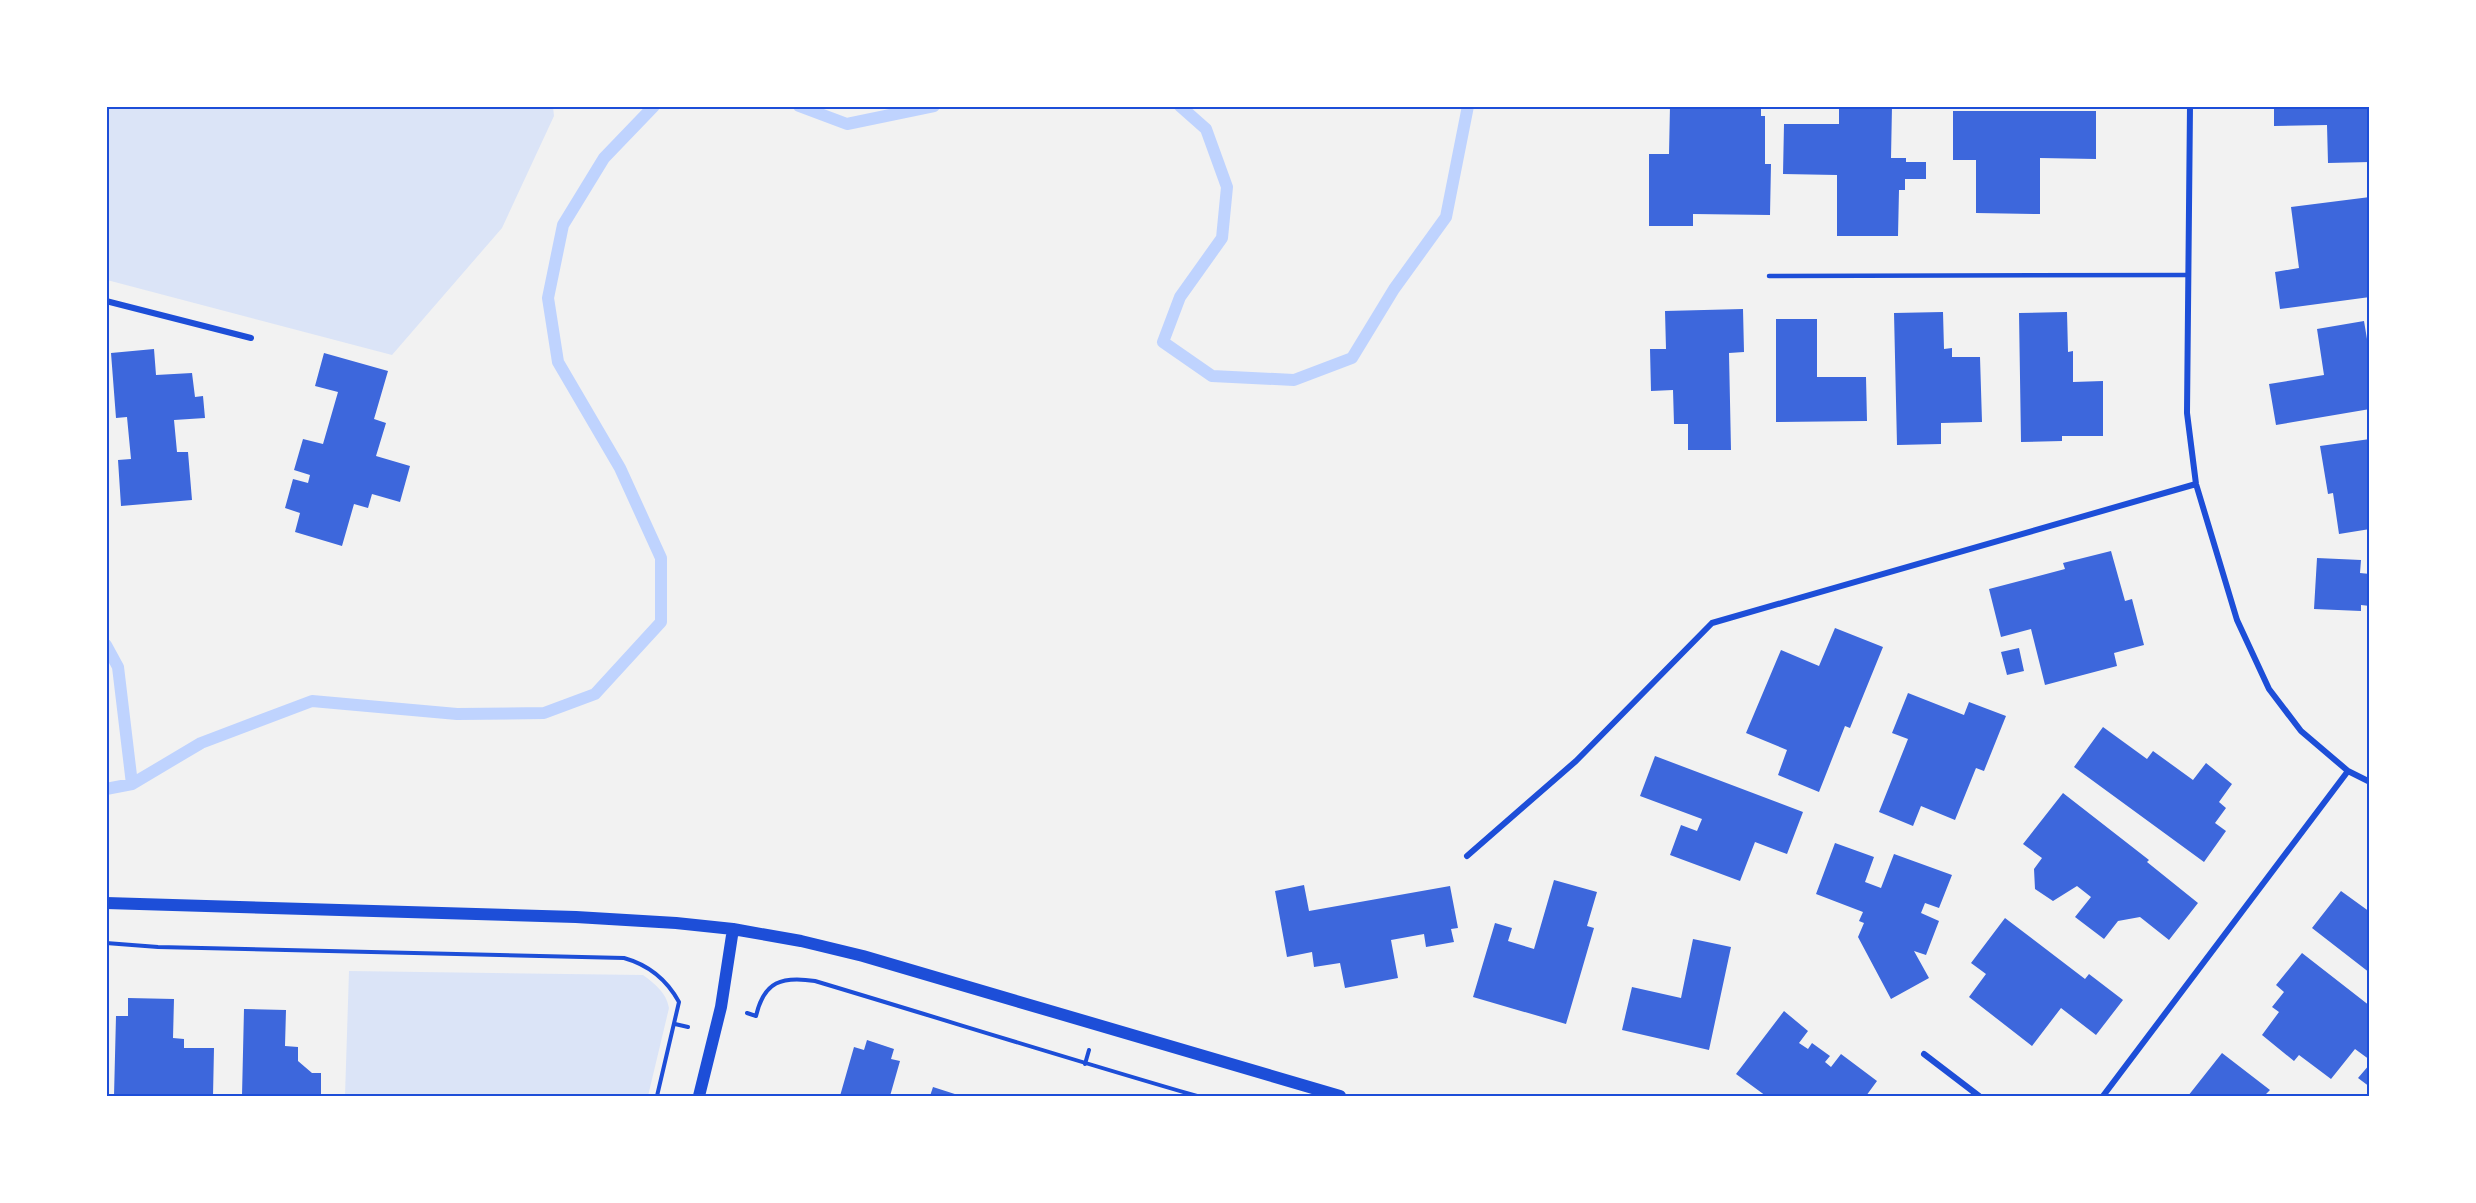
<svg xmlns="http://www.w3.org/2000/svg" width="2476" height="1203" font-family="'Asap Condensed',sans-serif">
  <style>
    .green { fill: #dbe4f7 }
    .lines { fill: none; stroke-linecap: round; stroke-linejoin: round }
    .stream { stroke: #bfd3fe; stroke-width: 12 }
    .building { fill: #3d67dc }
    .path { stroke: #1d4ed8; stroke-width: 4 }
    .service { stroke: #1d4ed8; stroke-width: 4.5 }
    .minor { stroke: #1d4ed8; stroke-width: 6 }
    .secondary { stroke: #1d4ed8; stroke-width: 12 }
    .neatline { fill: none; stroke: #1d4ed8; stroke-width: 2 }
  </style>
  <rect width="100%" height="100%" fill="#f2f2f2"/>
  <path class="green" d="M553,107L554,116L502,228L392,355L107,280V107Z
    M349,971L643,975C655,984 666,992 669,1008L648,1096H345Z"/>
  <g class="lines">
    <path class="stream" d="M799,106L847,124L934,106
      M1180,106L1206,129L1227,187L1222,238L1180,297L1163,342L1212,376L1294,380L1352,358L1394,289L1446,217L1468,106
      M106,645L118,667L132,784
      M106,789L132,784L201,743L312,701L457,714L544,713L595,694L661,622V558L620,468L558,362L548,298L563,225L604,158L654,106"/>
  </g>
  <path class="building" d="M1670,106H1761V116H1765V164H1771L1770,215L1693,214V226H1649V154H1669Z
    M1839,106H1892L1891,158H1906V162H1926V179H1905V190H1899L1898,236H1837V175L1783,174L1784,124H1839Z
    M2274,106H2370V162L2328,163L2327,125L2274,126Z
    M1953,111H2096V159L2040,158V214L1976,213V160H1953Z
    M2370,197V297L2280,309L2275,272L2299,268L2291,207Z
    M1743,309L1744,352L1729,353L1731,450H1688V424H1674L1673,390L1651,391L1650,349H1666L1665,311Z
    M1943,312L1944,349L1952,348V357H1980L1982,422L1941,423V444L1897,445L1894,313Z
    M2067,312L2068,352L2073,351V382L2103,381V436H2062V441L2021,442L2019,313Z
    M1776,319H1817V377H1866L1867,421L1776,422Z
    M2364,321L2370,357V409L2276,425L2269,384L2324,375L2317,329Z
    M154,349L156,375L192,373L195,397L203,396L205,418L174,420L177,452H188L192,500L121,506L118,460L131,459L127,417L116,418L111,353Z
    M324,353L388,371L374,419L386,423L376,456L410,466L400,502L372,494L368,508L354,504L342,546L295,532L300,513L285,508L293,479L308,483L310,475L294,470L303,439L323,444L338,392L315,386Z
    M2370,439V529L2339,534L2333,493L2328,494L2320,446Z
    M2111,551L2125,601L2132,599L2144,645L2114,653L2117,666L2045,685L2031,629L2001,637L1989,589L2065,569L2063,563Z
    M2317,558L2361,560L2360,573L2370,574V606L2361,605V611L2314,609Z
    M1835,628L1883,647L1850,728L1845,726L1819,792L1778,775L1787,750L1746,733L1781,650L1819,666Z
    M2019,648L2024,671L2007,675L2001,652Z
    M1908,693L1964,715L1969,702L2006,716L1984,771L1976,768L1955,820L1921,806L1913,826L1879,812L1908,739L1892,733Z
    M2103,727L2147,759L2153,751L2193,780L2206,763L2232,784L2219,802L2226,808L2215,823L2226,831L2204,862L2074,767Z
    M1655,756L1803,812L1787,854L1755,842L1740,881L1670,855L1681,825L1697,831L1702,819L1640,796Z
    M2063,793L2149,860L2147,862L2198,903L2169,940L2140,917L2118,921L2104,939L2075,917L2091,897L2077,886L2053,901L2035,889L2034,869L2042,858L2023,844Z
    M1835,843L1874,857L1865,882L1881,888L1894,854L1952,875L1939,908L1925,903L1921,913L1939,921L1926,955L1914,951L1929,978L1891,999L1858,937L1864,923L1859,921L1863,912L1816,894Z
    M1554,880L1597,892L1587,926L1594,928L1566,1024L1473,997L1495,923L1512,928L1508,941L1534,949Z
    M1304,885L1309,911L1450,886L1458,928L1451,929L1454,942L1426,947L1424,934L1391,940L1398,978L1345,988L1340,963L1314,967L1312,952L1287,957L1275,891Z
    M2341,891L2370,912V973L2312,928Z
    M2005,918L2085,979L2089,974L2123,1000L2096,1035L2061,1008L2032,1046L1969,997L1986,974L1971,963Z
    M1693,939L1731,947L1709,1050L1622,1030L1632,987L1681,998Z
    M2302,953L2370,1006V1060L2355,1049L2331,1079L2299,1055L2294,1061L2262,1035L2279,1012L2272,1007L2284,992L2276,985Z
    M128,998L174,999L173,1038L184,1039V1048H214L213,1096H114L116,1016H128Z
    M244,1009L286,1010L285,1046L298,1047V1061L312,1073H321V1096H242Z
    M1784,1011L1808,1031L1799,1043L1808,1049L1812,1043L1830,1056L1825,1062L1831,1067L1841,1054L1877,1081L1866,1096H1766L1736,1074Z
    M867,1040L894,1049L891,1059L900,1061L890,1096H840L854,1047L864,1050Z
    M2222,1053L2270,1090L2264,1096H2188Z
    M2370,1064V1087L2358,1078Z
    M933,1087L961,1096H930Z"/>
  <g class="lines">
    <path class="path" d="M106,943L158,947L624,958C649,965 667,980 679,1002L657,1096
      M747,1013L756,1016C764,981 782,976 815,981C942,1019 1069,1059 1197,1096
      M675,1024L688,1027
      M1085,1064L1089,1050"/>
    <path class="service" d="M1769,276L2187,275"/>
    <path class="minor" d="M2190,106L2187,413L2196,484L2237,620L2269,689L2301,731L2348,771L2370,782
      M106,301L251,338
      M1467,856L1576,761L1712,623L2196,484
      M1924,1054L1979,1096
      M2103,1096L2348,771"/>
    <path class="secondary" d="M106,903L576,917L676,923L733,929L801,941L863,956L1340,1096
      M699,1096L721,1007L733,929"/>
  </g>
  <rect width="2476" height="1203" fill="none" stroke="#ffffff" stroke-width="216"/>
  <rect x="108" y="108" width="2260" height="987" class="neatline"/>
</svg>
